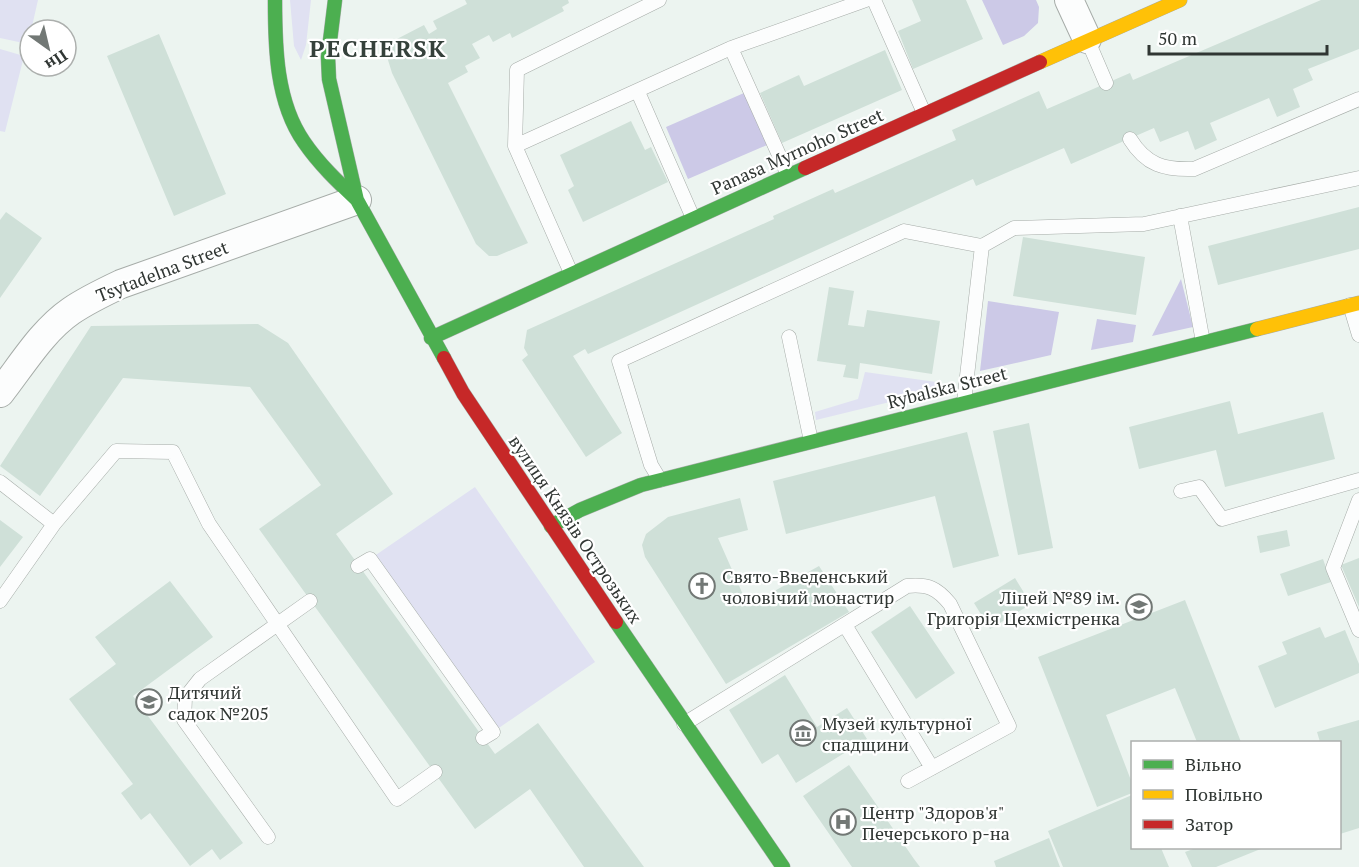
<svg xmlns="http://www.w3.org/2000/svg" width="1359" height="867" font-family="'PT Serif',serif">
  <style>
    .green { fill: #e0e1f2 }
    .forest { fill: #ccc9e7 }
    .building { fill: #cfe0d8 }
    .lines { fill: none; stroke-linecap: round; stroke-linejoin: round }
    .lane-casing { stroke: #a6aca8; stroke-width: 15 }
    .street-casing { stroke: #a6aca8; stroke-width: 30 }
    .fast-casing { stroke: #a6aca8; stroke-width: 15 }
    .slow-casing { stroke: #a6aca8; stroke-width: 15 }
    .jam-casing { stroke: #a6aca8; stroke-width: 15 }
    .lane { stroke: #fcfdfd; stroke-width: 14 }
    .street { stroke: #fcfdfd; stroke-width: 28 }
    .fast { stroke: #4caf50; stroke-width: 14 }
    .slow { stroke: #ffc107; stroke-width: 14 }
    .jam { stroke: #c62828; stroke-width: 14 }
    .labels { text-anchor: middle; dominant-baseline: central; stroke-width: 4.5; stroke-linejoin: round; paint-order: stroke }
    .street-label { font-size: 18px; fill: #303633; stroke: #fff }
    .poi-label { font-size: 18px; fill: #303633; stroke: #fff; text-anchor: start }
    .district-label { font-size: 24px; font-weight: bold; letter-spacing: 1.5px; fill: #35413b; stroke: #fff }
  </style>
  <rect width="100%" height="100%" fill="#ecf4f0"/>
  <path class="green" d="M0,0H38L28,44L0,38Z
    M290,0H311L306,45L301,60L294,46Z
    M0,49L24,56L5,132L0,131Z
    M865,372L936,382L935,391L816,420L815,412L858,399Z
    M475,487L595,662L493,732L370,559Z"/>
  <path class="forest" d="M982,0H1036L1039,7L1038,23L1024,36L1003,45Z
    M744,93L767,145L688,179L666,127Z
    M1181,279L1193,327L1152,336Z
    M988,301L1059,312L1051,355L980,371Z
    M1097,319L1136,325L1133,342L1091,350Z"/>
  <path class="building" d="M465,0H568L569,3L562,7L564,11L512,38L510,33L493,42L489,35L472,44L480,58L465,66L468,72L448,83L528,243L497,256H489L476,244L392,73L388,60L390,49L395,40L424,25L429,34L437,29L433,21L467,4Z
    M912,0H966L983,39L913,69L898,31L921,21Z
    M1321,0H1359V49L1308,69L1313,80L1293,89L1300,107L1277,117L1269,98L1210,123L1217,140L1195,150L1188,131L1160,142L1154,128L1071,164L1064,148L976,186L973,179L588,354L585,349L573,356L622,433L586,457L522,360L528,355L524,348L527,330L774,219L773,216L833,189L835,193L956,140L952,130L1039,91L1047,109L1130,73L1133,80Z
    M159,34L226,194L174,216L107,56Z
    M885,50L902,90L782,143L760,93L799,75L804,86Z
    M631,121L645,150L651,147L668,182L583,222L568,190L574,186L560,155Z
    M1359,207V249L1218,285L1208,246Z
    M6,212L42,238L0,298V220Z
    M1023,237L1145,257L1136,315L1013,296Z
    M829,287L854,291L848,325L864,327L867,310L940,321L932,374L860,363L858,379L843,377L846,365L817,361Z
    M258,324L288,343L393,494L336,534L495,754L538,723L644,867H584L530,789L475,829L259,529L321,485L250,387L123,378L40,496L0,466L91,326Z
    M1230,401L1238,434L1323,412L1335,459L1225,487L1216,450L1139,469L1129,427Z
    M1029,423L1053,548L1018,555L993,431Z
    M967,432L999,556L953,568L935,496L786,534L773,481Z
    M740,498L748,530L718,538L748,606L819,566L849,612L726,684L645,557L642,545L646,534L668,517Z
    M0,520L23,537L0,567Z
    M1287,530L1290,546L1260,553L1257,536Z
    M1359,558V607L1341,565Z
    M1323,559L1331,582L1288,596L1280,574Z
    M1015,578L1031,604L990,629L974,603Z
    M170,581L213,637L133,696L243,843L220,860L212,849L190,866L150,813L141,820L121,793L133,784L69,699L116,664L95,637Z
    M1185,600L1241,742H1197L1175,688L1106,715L1132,783V793L1097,807L1038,657Z
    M910,606L955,673L916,699L871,632Z
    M1320,627L1325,638L1345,630L1359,664V673L1275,708L1258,666L1287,654L1282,642Z
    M785,675L817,727L847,708L867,739L796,783L778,754L762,764L729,710Z
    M1359,720V828L1340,834V742H1320L1317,732Z
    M849,765L914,859L920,867H852L803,796Z
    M1132,795V848H1161L1169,867H1063L1048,831Z
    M1049,838L1060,867H996L994,861Z
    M1196,848H1263L1216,867H1192L1185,852Z"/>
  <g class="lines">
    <g class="lane-casing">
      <path id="lane" d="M874,0L924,113
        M1088,41L1106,83
        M731,48L788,175
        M638,92L693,218
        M1130,139C1146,165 1164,170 1194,169L1359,99
        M515,146L731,48L866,0
        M1180,216L1203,342
        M571,273L515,146L517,70L659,0
        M1350,305L1359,335
        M789,337L811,441
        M964,402L982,246
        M660,480L651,465L619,361L904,231L982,246L1014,228L1144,224L1359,178
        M0,482L54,524
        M1181,491L1199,487L1222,519L1359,480
        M1359,500L1333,568L1359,630
        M358,566L370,559L493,732L483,738
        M0,601L54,524L116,451L173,452L209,524L397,799L435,772
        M845,625L932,768
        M684,724L907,586C928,584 937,588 950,604L1009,726L908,781
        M268,837L184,720L185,698L200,679L310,601"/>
    </g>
    <g class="street-casing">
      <path id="street" d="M1069,0L1087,39
        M0,393C22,365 42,331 71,311C87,300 104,292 121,284L357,200"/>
    </g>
    <g class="fast-casing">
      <path id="fast" d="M275,0C275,47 276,102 304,142C319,164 338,182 357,200
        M335,0L328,57L329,79L357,200L444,358
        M431,338L805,168
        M551,526L580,510L641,485L1257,329
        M616,622L783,867"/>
    </g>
    <g class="slow-casing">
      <path id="slow" d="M1040,62L1180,0
        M1257,329L1359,303"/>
    </g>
    <g class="jam-casing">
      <path id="jam" d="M805,168L1040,62
        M444,358L463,393L616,622"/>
    </g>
    <use href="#lane" class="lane"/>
    <use href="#street" class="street"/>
    <use href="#fast" class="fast"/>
    <use href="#slow" class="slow"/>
    <use href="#jam" class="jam"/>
  </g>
  <defs>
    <g id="church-ring" transform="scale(1.35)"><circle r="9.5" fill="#fff" stroke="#727875" stroke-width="1.5"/><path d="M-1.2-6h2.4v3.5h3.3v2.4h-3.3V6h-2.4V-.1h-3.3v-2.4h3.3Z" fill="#727875"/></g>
    <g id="school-ring" transform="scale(1.35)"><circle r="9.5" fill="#fff" stroke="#727875" stroke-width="1.5"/><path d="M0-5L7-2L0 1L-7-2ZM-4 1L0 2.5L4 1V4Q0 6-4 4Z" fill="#727875"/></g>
    <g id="museum-ring" transform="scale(1.35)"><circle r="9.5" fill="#fff" stroke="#727875" stroke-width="1.5"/><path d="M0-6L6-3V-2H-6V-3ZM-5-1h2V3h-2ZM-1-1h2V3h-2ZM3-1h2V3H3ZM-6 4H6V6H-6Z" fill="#727875"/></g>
    <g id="hospital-ring" transform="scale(1.35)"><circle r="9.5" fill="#fff" stroke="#727875" stroke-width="1.5"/><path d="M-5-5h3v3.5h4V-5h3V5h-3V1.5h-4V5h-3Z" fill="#727875"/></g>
  </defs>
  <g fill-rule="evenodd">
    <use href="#church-ring" x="702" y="586"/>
    <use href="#school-ring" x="1139" y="607"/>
    <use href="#school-ring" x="149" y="702"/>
    <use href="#museum-ring" x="803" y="733"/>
    <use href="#hospital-ring" x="843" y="822"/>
  </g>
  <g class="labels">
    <g class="street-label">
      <text transform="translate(797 151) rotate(-24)">Panasa Myrnoho Street</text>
      <text transform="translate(162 271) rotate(-21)">Tsytadelna Street</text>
      <text transform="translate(947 387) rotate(-14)">Rybalska Street</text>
      <text transform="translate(576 529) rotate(56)">вулиця Князів Острозьких</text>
    </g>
    <g class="poi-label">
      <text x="722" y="576">Свято-Введенський<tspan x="722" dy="21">чоловічий монастир</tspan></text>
      <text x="1120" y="597" text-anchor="end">Ліцей №89 ім.<tspan x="1120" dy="21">Григорія Цехмістренка</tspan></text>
      <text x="168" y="692">Дитячий<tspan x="168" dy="21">садок №205</tspan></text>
      <text x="822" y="723">Музей культурної<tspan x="822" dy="21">спадщини</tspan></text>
      <text x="862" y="812">Центр "Здоров'я"<tspan x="862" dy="21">Печерського р-на</tspan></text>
    </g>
    <g class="district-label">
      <text x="378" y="48">PECHERSK</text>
    </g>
  </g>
  <rect x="1131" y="741" width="210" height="108" fill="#ffffff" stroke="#acafad" stroke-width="1.5"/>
  <rect x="1143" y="760" width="30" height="9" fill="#4caf50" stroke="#acafad" stroke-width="1.5"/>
  <text x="1185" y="771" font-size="18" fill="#303633">Вільно</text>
  <rect x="1143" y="790" width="30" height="9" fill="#ffc107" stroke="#acafad" stroke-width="1.5"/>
  <text x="1185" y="801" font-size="18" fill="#303633">Повільно</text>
  <rect x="1143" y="820" width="30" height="9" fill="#c62828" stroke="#acafad" stroke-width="1.5"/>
  <text x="1185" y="831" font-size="18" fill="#303633">Затор</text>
  <g transform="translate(48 48) rotate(146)"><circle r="28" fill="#ffffff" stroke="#acafad" stroke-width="1.5"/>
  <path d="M0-4.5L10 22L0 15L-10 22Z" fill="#727875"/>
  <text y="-9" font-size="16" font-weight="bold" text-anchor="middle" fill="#303633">Пн</text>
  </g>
  <path d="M1149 45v9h178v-9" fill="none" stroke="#303633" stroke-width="3"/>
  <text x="1158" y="45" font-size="18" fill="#303633" stroke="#ffffff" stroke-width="4.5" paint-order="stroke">50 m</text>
</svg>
